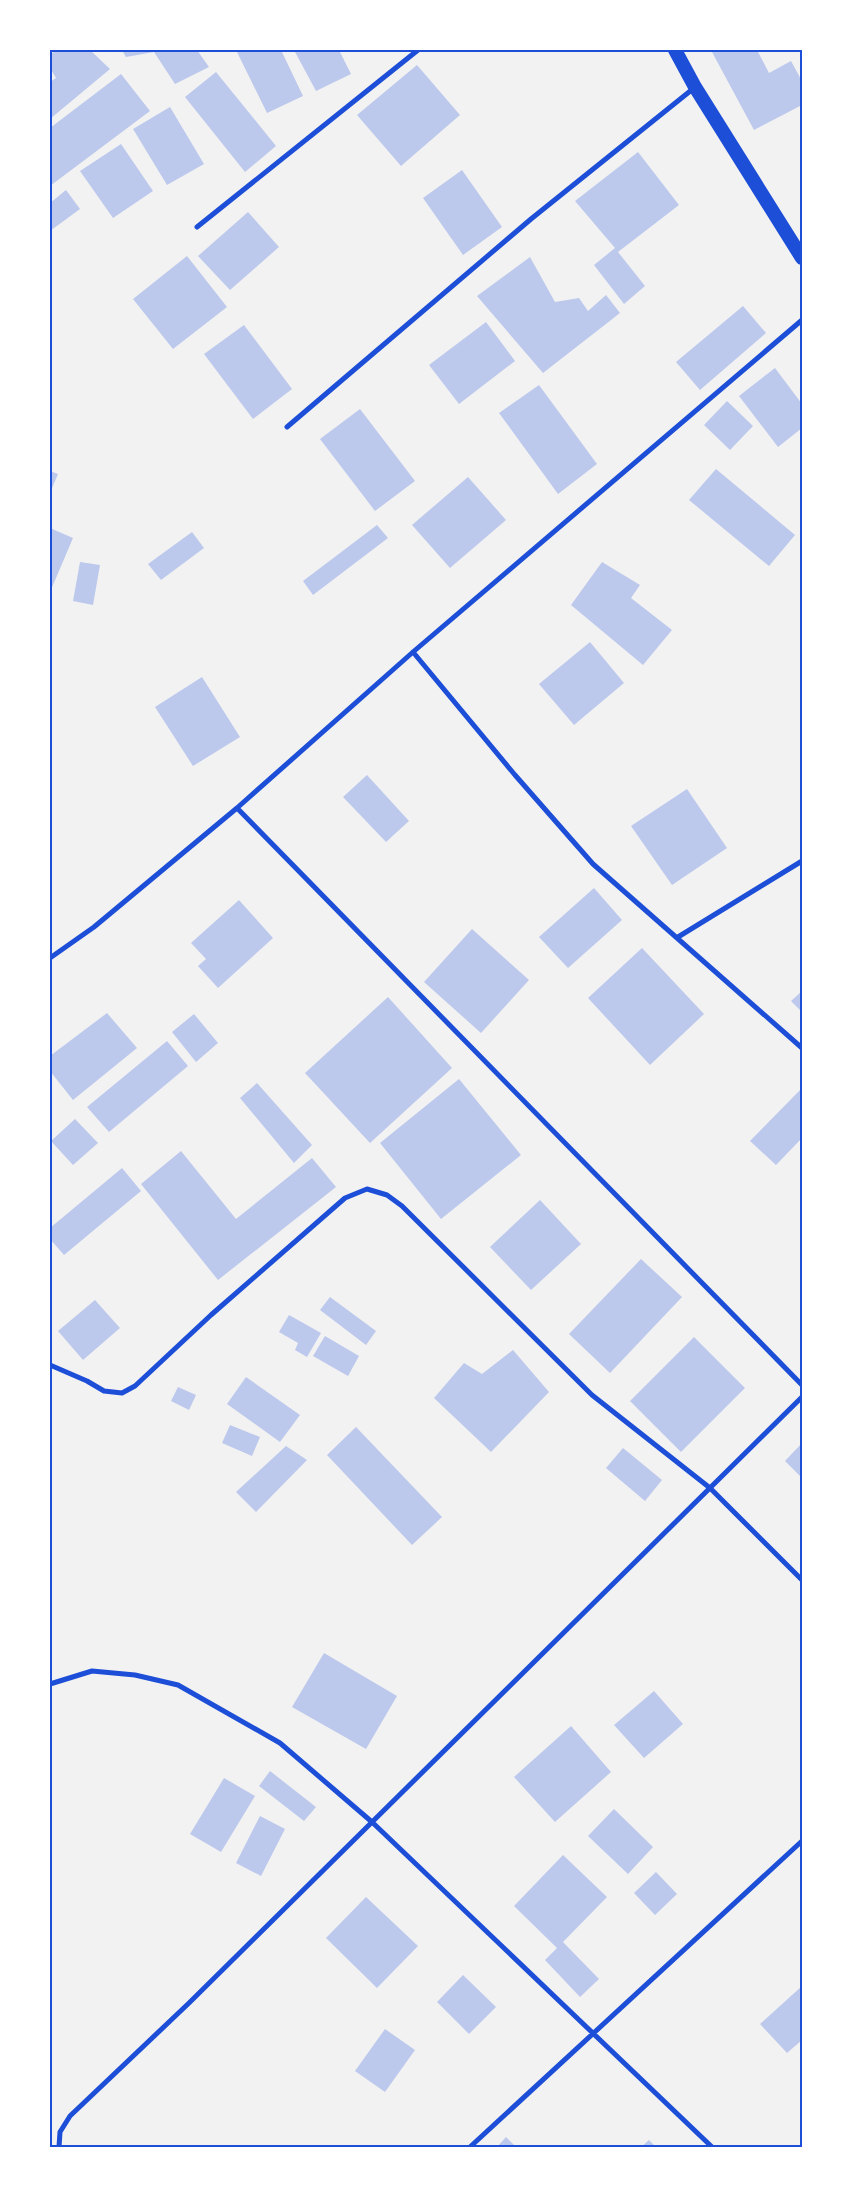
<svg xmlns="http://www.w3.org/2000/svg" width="852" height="2197" font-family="Montserrat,sans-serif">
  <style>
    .building { fill: #bdc9ec }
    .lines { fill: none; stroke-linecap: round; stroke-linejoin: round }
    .minor { stroke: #1d4ed8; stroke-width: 5 }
    .trunk { stroke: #1d4ed8; stroke-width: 14 }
    .neatline { fill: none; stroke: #1d4ed8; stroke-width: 2 }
  </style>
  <rect width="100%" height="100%" fill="#f2f2f2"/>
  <path class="building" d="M56,50H90L110,69L50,119V82L56,78L50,68V55Z
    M122,50H197L209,67L175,84L154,52L126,57Z
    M236,50H281L303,96L267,113Z
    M294,50H339L351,74L316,91Z
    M715,50H757L769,73L791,61L802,81V105L754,130L712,52Z
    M417,65L460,115L401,166L357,115Z
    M216,72L276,146L245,172L185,97Z
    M121,74L150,111L50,186V128Z
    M170,107L204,164L167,185L133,129Z
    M121,144L153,191L113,218L80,171Z
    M638,152L679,205L618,252L645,286L624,304L594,265L615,248L575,201Z
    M462,170L502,227L463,255L423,198Z
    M66,190L80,209L50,231V203Z
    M248,212L279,247L230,290L198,256Z
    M187,256L227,307L173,349L133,299Z
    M530,257L555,302L579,298L588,311L606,295L620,313L543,373L477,296Z
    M743,306L766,333L700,390L676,362Z
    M486,322L515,361L459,404L429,365Z
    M244,325L292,389L253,419L204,354Z
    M775,368L802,404V428L778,447L739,396Z
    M539,385L597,464L558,494L499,413Z
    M727,401L753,426L730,450L704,425Z
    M360,409L415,481L375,511L320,439Z
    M716,469L795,535L769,566L689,500Z
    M50,471L58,474L50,493Z
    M468,477L506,520L450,568L412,525Z
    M377,525L388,538L313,595L303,581Z
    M50,528L73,538L50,592Z
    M192,532L204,548L161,580L148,564Z
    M80,562L100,565L93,605L73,601Z
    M602,562L640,585L631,598L672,630L643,665L571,605Z
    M590,642L624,683L574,725L539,684Z
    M202,677L240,737L193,766L155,707Z
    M367,775L409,821L386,842L343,797Z
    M687,789L727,848L672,885L631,826Z
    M594,888L622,920L568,968L539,937Z
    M239,900L273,938L218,988L198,966L206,959L191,943Z
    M472,929L529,980L481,1033L424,982Z
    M642,948L704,1014L650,1065L588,998Z
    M802,991V1012L791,1001Z
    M388,997L452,1068L370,1143L305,1073Z
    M107,1013L137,1048L73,1100L50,1071V1056Z
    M194,1014L218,1043L196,1062L172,1032Z
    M167,1041L188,1066L109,1132L87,1107Z
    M459,1079L521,1155L441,1219L380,1143Z
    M257,1083L312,1145L294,1163L240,1098Z
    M802,1088V1138L776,1165L750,1141Z
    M75,1119L98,1143L73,1165L51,1141Z
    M181,1151L236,1219L312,1158L336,1187L218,1280L141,1184Z
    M122,1168L141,1191L64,1255L50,1239V1228Z
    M540,1200L581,1244L531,1290L490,1247Z
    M641,1259L682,1297L610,1373L569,1334Z
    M330,1297L376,1331L366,1345L320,1310Z
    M95,1300L120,1328L83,1360L58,1331Z
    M289,1315L321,1333L307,1357L295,1350L298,1343L279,1332Z
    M325,1336L359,1356L348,1376L313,1356Z
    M694,1337L745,1388L681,1452L630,1401Z
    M513,1350L549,1392L491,1452L434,1398L464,1363L482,1374Z
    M246,1377L300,1415L280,1442L227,1404Z
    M178,1387L196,1395L189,1410L171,1401Z
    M230,1425L260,1437L252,1456L222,1443Z
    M356,1427L442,1517L412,1545L327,1455Z
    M802,1443V1478L785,1461Z
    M286,1446L307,1460L256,1512L236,1492Z
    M623,1448L662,1480L645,1501L606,1468Z
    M324,1653L397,1696L366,1749L292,1707Z
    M654,1691L683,1724L644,1758L614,1725Z
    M571,1726L611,1772L555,1822L514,1777Z
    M270,1771L316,1807L304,1821L259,1786Z
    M224,1778L255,1796L221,1852L190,1834Z
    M614,1809L653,1847L628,1874L588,1836Z
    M260,1816L285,1829L261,1876L236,1863Z
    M563,1855L607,1897L563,1942L599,1979L580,1997L545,1960L557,1948L514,1906Z
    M656,1872L677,1894L655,1915L634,1893Z
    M366,1897L418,1946L377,1988L326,1938Z
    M463,1975L496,2007L469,2034L437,2002Z
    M802,1986V2040L787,2053L760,2024Z
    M385,2029L415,2050L385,2092L355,2071Z
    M506,2137L516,2147H497Z
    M649,2140L656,2147H641Z"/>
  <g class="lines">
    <path class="minor" d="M197,227L418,50
      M287,427L531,219L694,88
      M413,652L515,775L593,864L802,1048
      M237,808L802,1385
      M678,937L802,861
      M50,958L94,927L237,808L413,652L802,320
      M50,1365L87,1381L104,1391L122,1393L135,1386L211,1315L345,1198L367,1189L387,1195L402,1206L592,1395L710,1488L802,1580
      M50,1684L92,1671L135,1675L178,1685L280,1743L372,1822L712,2147
      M59,2147L60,2132L70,2116L189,2003L802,1397
      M470,2147L802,1841"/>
    <path class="trunk" d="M675,50L695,87L802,258"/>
  </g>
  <rect width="852" height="2197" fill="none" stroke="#ffffff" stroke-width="102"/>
  <rect x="51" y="51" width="750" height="2095" class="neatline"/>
</svg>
